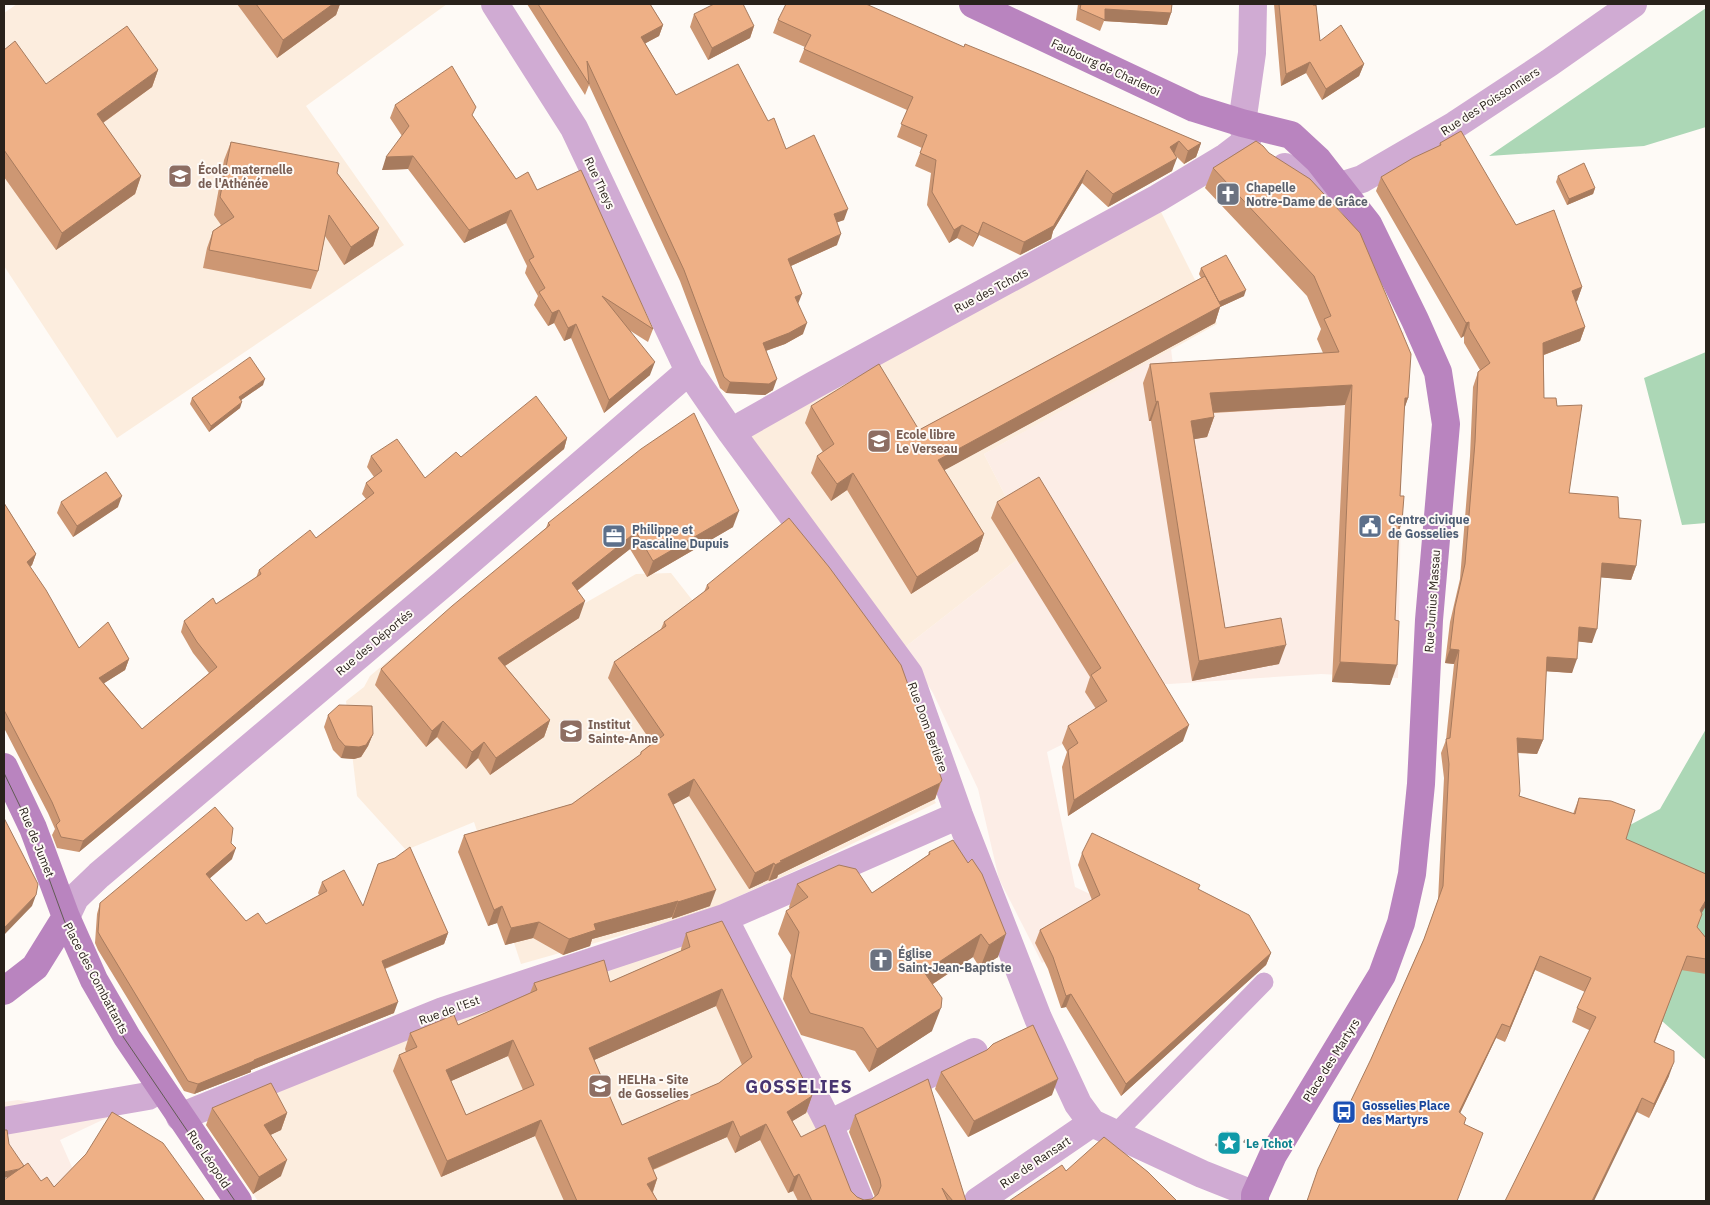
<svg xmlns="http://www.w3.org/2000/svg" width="1710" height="1205" font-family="'IBM Plex Sans',sans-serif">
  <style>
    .commercial { fill: #fcede6 }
    .built { fill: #fcedde }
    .green { fill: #acd7b6 }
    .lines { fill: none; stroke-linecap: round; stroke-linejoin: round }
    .path { stroke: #8e8883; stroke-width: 3; stroke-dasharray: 2.5 4; stroke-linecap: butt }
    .service { stroke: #d0abd3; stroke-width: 19 }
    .minor { stroke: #d0abd3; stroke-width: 28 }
    .secondary { stroke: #b984bf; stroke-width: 28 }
    .tram { stroke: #615b54; stroke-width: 1 }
    .wall { fill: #cd9773; fill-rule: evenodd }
    .shaded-wall { fill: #a77b5e }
    .building { fill: #eeb086; stroke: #a77b5e; fill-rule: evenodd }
    .labels { text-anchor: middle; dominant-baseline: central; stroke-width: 4; stroke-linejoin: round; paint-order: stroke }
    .street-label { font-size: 12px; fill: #29221b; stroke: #fefaf6 }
    .education-label { font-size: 12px; font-weight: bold; fill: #785e54; stroke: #fefaf6; text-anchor: start }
    .worship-label { font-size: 12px; font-weight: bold; fill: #5b616d; stroke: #fefaf6; text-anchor: start }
    .service-label { font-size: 12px; font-weight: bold; fill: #4e5e75; stroke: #fefaf6; text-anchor: start }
    .transit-label { font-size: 12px; font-weight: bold; fill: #164399; stroke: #fefaf6; text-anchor: start }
    .culture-label { font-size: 12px; font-weight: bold; fill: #0d838f; stroke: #fefaf6; text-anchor: start }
    .district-label { font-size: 18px; font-weight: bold; letter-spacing: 1px; fill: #483571; stroke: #fefaf6 }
  </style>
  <rect width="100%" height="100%" fill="#fefaf6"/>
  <path class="commercial" d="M1404,331L1398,678L1321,674L1154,685L1100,726L1047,752L1075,887L1135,915L1042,963L999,879L978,789L933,693L904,648L1018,559L1007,499L984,454L1171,349L1175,381L1389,341Z
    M18,1100L115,1114L60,1140L87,1201H4V1102Z"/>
  <path class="built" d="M17,4H447L306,106L404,245L117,438L4,266V13Z
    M1161,212L1217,324L984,454L1007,499L1018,559L904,648L740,428Z
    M527,543L573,610L636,574L671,573L693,601L925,785L936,803L821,859L704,912L521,964L474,822L406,850L357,796L346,701L364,687L370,676Z
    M724,918L860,1201H258L206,1125L373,1048Z"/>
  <path class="green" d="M1706,8V127L1644,146L1489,156Z
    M1706,352V523L1682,525L1644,378Z
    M1706,729V892L1621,853L1630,825L1660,809Z
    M1706,905V1060L1662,1021L1694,924Z"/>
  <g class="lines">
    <path class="path" d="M1216,1146L1224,1131L1246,1142"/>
    <path class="service" d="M1116,1133L1264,982"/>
    <path class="minor" d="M495,4L574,128L689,371L731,432L909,674L959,815L1038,1018L1078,1104L1092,1123
      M1247,141L1242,123L1252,53L1253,4
      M1285,167L1311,184L1340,186L1362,179L1455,125L1549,63L1633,4
      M731,432L814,385L1158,198L1226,157L1247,141
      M66,917L75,898L99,875L444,583L689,371
      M724,918L829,1124L860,1201
      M180,1117L443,1011L724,918L959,815
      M4,1121L148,1096L161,1088
      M1092,1123L1202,1174L1255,1195
      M829,1124L974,1052
      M978,1201L1092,1123"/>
    <path class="secondary" d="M973,4L1194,108L1242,123L1291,135L1318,160L1368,224L1415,320L1438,372L1446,424L1429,620L1421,784L1412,874L1401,923L1382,975L1273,1155L1255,1195V1201
      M4,767L33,828L66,917L94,980L127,1037L238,1201
      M4,991L35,967L66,917"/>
    <path class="tram" d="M4,773L31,829L64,920L92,981L124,1038L235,1201"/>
  </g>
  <path class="wall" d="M237,4H340L336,15L277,58Z
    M527,4H650L663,25L659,36L645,43L676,95L768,121L786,149L844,220L837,222V245L791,266L798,304L803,334L785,344L766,351L773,390L765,395L726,393L720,388L680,281L589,85L585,95Z
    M1078,4H1172L1171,13L1167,25L1104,21L1100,31L1076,20Z
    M1274,4H1313L1320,41L1364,64L1359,76L1322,100L1306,73L1281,86Z
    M694,14L754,26L750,38L708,60L690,27Z
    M778,20L964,47L1201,143L1196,157L1184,164L1175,155L1172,171L1108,207L1082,183L1053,231L1051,239L1020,255L979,235L973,247L957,238L949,243L927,205L931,173L915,166L922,148L897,137L907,110L799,62L805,47L773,33Z
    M4,50L46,84L158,70L152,87L103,123L141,176L135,194L56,250L4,177Z
    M395,105L473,116L516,179L537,190L653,329L648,342L629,330L650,375L604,413L571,338L564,341L554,323L548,326L534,305L538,296L525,273L527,266L506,223L464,243L408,169L382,170L402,136L390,118Z
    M1256,141L1408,398L1404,409L1400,496L1402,522L1398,533L1390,685L1332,682L1345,405L1213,413L1214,417L1207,437L1194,439L1225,628L1279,664L1192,681L1151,421H1149L1143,383L1150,364L1323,353L1317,339L1321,329L1307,296L1205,188L1213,168Z
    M231,142L337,173L379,228L373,246L344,265L325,236L318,271L311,289L203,268L207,248L213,231L221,225L214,215L224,160Z
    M1440,143L1516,225L1582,287L1577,301L1575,302L1585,327L1580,341L1544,355V398L1557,406L1569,493L1619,518L1636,566L1631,580L1600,577L1592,643L1578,641L1572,673L1546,671L1543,740L1537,754L1518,753L1519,796L1573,814L1579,798L1626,839L1702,914L1697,927L1706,938V974L1681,970L1655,1042L1669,1076L1649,1118L1637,1112L1589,1030L1572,1022L1577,1008L1585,992L1535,970L1505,1042L1496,1038L1460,1113L1464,1124L1478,1147L1371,1059L1424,939L1438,900L1444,778L1441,753L1446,740L1454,664L1445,663L1450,622L1460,579L1470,456L1473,387L1478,372L1480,370L1464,343V336L1461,338L1376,191L1381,177L1439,146Z
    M1558,176L1595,188L1593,194L1567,205L1556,182Z
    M1201,268L1244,296L1220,307L1215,323L944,470L984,534L978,551L911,594L847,490L831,501L811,473L817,456L823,452L805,423L811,406L919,430L1201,278L1199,274Z
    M263,385L241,400L240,408L209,432L190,404L192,398Z
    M567,438L564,449L79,852L57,848L52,835L55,829L48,813L4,728V503L36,554L32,565L30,567L79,648L129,659L125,670L104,683L142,729L209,673L193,653L181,632L184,621L216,604L256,578L259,570L316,538L366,499L362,494L366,483L374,477L367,467L371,456L425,478L461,457Z
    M61,502L118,507L73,537L57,513Z
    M997,502L1183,741L1068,816L1062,767L1067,752L1062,743L1068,726L1096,709L1085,692L1090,677L991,518Z
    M548,523L733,527L647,577L630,549L577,591L579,618L505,666L550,720L544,737L490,775L478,758L466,769L437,737L426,747L375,685L381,669L546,528Z
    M707,585L942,780L935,799L778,875L777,878L769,881L768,880L749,889L689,796L673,804L710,906L672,919V917L592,939L590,946L563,955L533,938L505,945L497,923L488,926L458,852L464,835L572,804L640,755L641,752L652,743L608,678L614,662L661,629L664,622L704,592Z
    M328,715L373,734L368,746L361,757L354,759L341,758L333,750L324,727Z
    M231,843L232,859L209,879L246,921L266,924L277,918L319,895L318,893L322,882L363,906L448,933L444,944L385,969L394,1013L251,1070V1072L194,1094L184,1091L98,950L95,943L97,914L100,903Z
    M929,852L998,957L980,968L973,957L933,984L932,1031L869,1072L855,1051L801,1035L783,999L791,955L778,934L786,911L790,909L789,907L797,884L872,893L928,855Z
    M1082,853L1198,889L1271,953L1266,965L1121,1096L1066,1007L1061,1008L1048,969L1035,943L1040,930L1092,900L1078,865Z
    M686,933L812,1096L806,1113L792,1121L801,1137L851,1191L857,1197L864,1200L872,1199L875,1197L849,1132L855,1115L966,1201H798L793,1191L788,1193L760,1140L735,1153L727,1137L653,1170L657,1179L653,1192L657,1201H564L535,1136L441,1177L393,1071L399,1055L406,1052L405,1049L410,1033L458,1025L530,993L534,983L610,982L681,951V949ZM716,1006L742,1065L719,1083L622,1125L594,1060ZM508,1056L523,1090L466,1115L451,1081Z
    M987,1050L1052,1095L968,1137L935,1089L941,1072Z
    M212,1108L287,1113L281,1130L270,1135L281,1176L253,1194L206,1125Z"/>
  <path class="shaded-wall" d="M333,4H340L336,15L277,58L283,40Z
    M1105,9L1171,13L1167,25L1104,21Z
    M663,25L659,36L637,48L641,37Z
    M754,26L750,38L708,60L712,48Z
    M1310,62L1306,73L1281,86L1286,74Z
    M1364,64L1359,76L1322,100L1326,89Z
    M158,70L152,87L90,132L97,114Z
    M1179,141L1174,154L1170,147Z
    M1201,143L1196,157L1184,164L1188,151Z
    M413,156L408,169L382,170L386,157Z
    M1177,158L1172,171L1108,207L1113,194Z
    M1087,170L1082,183L1053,231L1051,239L1020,255L1024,242Z
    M141,176L135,194L56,250L62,233Z
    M1595,188L1593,194L1567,205L1569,199Z
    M848,209L844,220L830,225L834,214Z
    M511,210L506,223L464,243L469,230Z
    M983,222L979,235L973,247L978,234Z
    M962,225L957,238L949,243L954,230Z
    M379,228L373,246L344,265L351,247Z
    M841,234L837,245L784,269L788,259Z
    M1582,287L1577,301L1566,306L1572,291Z
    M1246,290L1244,296L1220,307L1215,323L932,477L938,460L1217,308L1219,302Z
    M802,294L798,304L795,297Z
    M559,310L554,323L548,326L552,313Z
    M1469,322L1464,336L1461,338L1466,323Z
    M807,323L803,334L785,344L759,353L763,343Z
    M576,324L571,338L564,341L568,328Z
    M1585,327L1580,341L1538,357L1543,343Z
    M655,362L650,375L604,413L609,400Z
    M265,379L263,385L237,403L239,397Z
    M777,379L773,390L765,395L726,393L730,382Z
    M1352,385L1345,405L1203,413L1210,393Z
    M1405,398H1408L1401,418Z
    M1158,401L1151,421H1149L1156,402Z
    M242,402L240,408L209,432L211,426Z
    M1214,417L1207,437L1184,441L1191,421Z
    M567,438L564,449L79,852L83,841Z
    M853,473L847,490L831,501L837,484Z
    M122,496L118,507L73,537L77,526Z
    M739,511L733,527L647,577L653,561Z
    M1399,522H1402L1395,542Z
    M636,532L630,549L566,599L572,583Z
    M984,534L978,551L911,594L917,577Z
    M36,554L32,565L23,573L27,562Z
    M1602,563L1636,566L1631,580L1596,577Z
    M585,601L579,618L492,674L498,658Z
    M1579,627L1597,629L1592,643L1573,641Z
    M1286,645L1279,664L1192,681L1199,661Z
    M1450,649L1459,650L1454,664L1445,663Z
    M1547,657L1577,659L1572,673L1542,671Z
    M129,659L125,670L95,689L99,678Z
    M1340,662L1397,665L1390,685L1332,682Z
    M550,720L544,737L490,775L496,758Z
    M443,721L437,737L426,747L432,731Z
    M1189,725L1183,741L1068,816L1074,800Z
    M373,734L368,746L361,757L354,759L341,758L345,746Z
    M1517,738L1543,740L1537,754L1512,752Z
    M484,742L478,758L466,769L472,752Z
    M694,779L689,796L662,811L668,794Z
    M940,783L935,799L778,875L777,878L769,881L775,865L780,861Z
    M236,848L232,859L202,885L206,874Z
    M774,863L768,880L749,889L755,873Z
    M716,890L710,906L672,919L678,902Z
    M36,895L32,906L4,935V928Z
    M1706,900V906L1695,924L1700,910Z
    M678,901L672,917L592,939L590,946L563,955L569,939L594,924Z
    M502,906L497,923L488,926L494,910Z
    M539,922L533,938L505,945L511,928Z
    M448,933L444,944L378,971L382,961Z
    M981,934L973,957L916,995L924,972Z
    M1006,934L998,957L980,968L989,945Z
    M1271,953L1266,965L1121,1096L1126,1084Z
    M1540,956L1535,970L1505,1042L1510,1027Z
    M722,989L716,1006L583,1065L589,1048Z
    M1071,994L1066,1007L1061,1008L1066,996Z
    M398,1002L394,1013L251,1070V1072L194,1094L198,1084L254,1060Z
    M941,1008L932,1031L869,1072L877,1049Z
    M1502,1024L1496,1038L1454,1126L1459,1112Z
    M513,1040L508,1056L440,1086L446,1070Z
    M1674,1062L1669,1076L1649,1118L1654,1104Z
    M1058,1079L1052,1095L968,1137L974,1121Z
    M812,1096L806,1113L781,1128L787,1112Z
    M1642,1098L1637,1112L1594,1201H1592Z
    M287,1113L281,1130L258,1141L264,1125Z
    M541,1120L535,1136L441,1177L447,1161Z
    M733,1121L727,1137L642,1174L648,1158Z
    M766,1124L760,1140L735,1153L740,1137Z
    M287,1160L281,1176L253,1194L259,1177Z
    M25,1168L23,1174L4,1178V1172Z
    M799,1174L793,1191L788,1193L794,1177Z
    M657,1179L651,1196L647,1184Z"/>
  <path class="building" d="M256,4H333L283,40Z
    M538,4H650L663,25L641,37L676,95L738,64L768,121L774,118L786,149L814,135L848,209L834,214L841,234L788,259L802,294L795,297L807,323L789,333L763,343L777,379L769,384L730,382L724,377L684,270L587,61L589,84Z
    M714,4H743L754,26L712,48L694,14Z
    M786,4H866L964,47L965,44L1034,72L1201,143L1188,151L1179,141L1170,147L1177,158L1113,194L1087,170L1054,225H1055L1024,242L983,222L978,234L962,225L954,230L932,192L936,160L920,153L927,135L901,124L913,97L804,49L811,35L778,20Z
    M1081,4H1172L1171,13L1105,9V20L1080,9Z
    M1279,4H1313V5H1316L1320,41L1341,25L1364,64L1326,89L1310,62L1286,74Z
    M127,26L158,70L97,114L141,176L62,233L4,150V50L15,41L46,84Z
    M452,66L476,107L472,115L516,179L528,172L537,190L581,170L653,329L602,296L655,362L609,400L576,324L568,328L559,310L552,313L539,292L545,288L529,260L534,257L511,210L469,230L413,156L386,157L409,126L395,105Z
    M1461,131L1516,225L1554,210L1582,287L1572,291L1585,327L1543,343L1544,398H1556L1557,406L1582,405L1569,493L1618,497L1619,518L1641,520L1636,566L1602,563L1597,629L1579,627L1577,659L1547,657L1543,740L1517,738L1520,791L1519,796L1575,814L1579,798L1611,801L1635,810L1626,839L1706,874V900L1700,910L1702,914L1697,927L1706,938V959L1687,956L1654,1042L1674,1051V1062L1654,1104L1642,1098L1592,1201H1505L1596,1017L1577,1008L1591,978L1540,956L1510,1027L1502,1024L1459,1112L1466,1118L1464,1124L1483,1133L1457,1201H1307L1318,1169L1371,1059L1424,939L1443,886L1449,764L1446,739L1450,738L1459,650L1450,649L1455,607L1465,564L1475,442L1478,372L1490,363L1469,328V322L1466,323L1381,177L1413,158L1441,145L1440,143Z
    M1256,141L1263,146L1269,153L1310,179L1360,233L1411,354L1408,398H1405L1400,496H1404L1402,522H1399L1395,620L1399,621L1397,665L1340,662L1352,385L1210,393L1214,417L1191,421L1225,628L1281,618L1286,645L1199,661L1158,401L1156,402L1150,364L1339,352L1324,319L1331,316L1314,276L1213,168Z
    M231,142L339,163L337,173L379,228L351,247L329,215L318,271L209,250L213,231L234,217L220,197Z
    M1584,163L1595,188L1569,199L1558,176Z
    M1226,255L1246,290L1219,302L1201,268Z
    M1205,276L1221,306L938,460L984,534L917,577L853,473L837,484L817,456L834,444L811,406L879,364L919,430Z
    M250,357L265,379L239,397L242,402L211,426L192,398Z
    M536,396L567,438L83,841L61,837L56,825L60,821L52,802L4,710V503L36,554L27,562L46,590L79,648L108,622L129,659L99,678L142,729L217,667L197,642L184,621L213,598L216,604L261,574L259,570L310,530L316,538L374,493L366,483L382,471L371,456L397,439L425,478L456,452L461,457Z
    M694,413L739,511L653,561L636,532L572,583L585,601L498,658L550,720L496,758L484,742L472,752L443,721L432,731L381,669L452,606L550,525L548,523L641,449Z
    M106,472L122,496L77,526L61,502Z
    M1039,477L1189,725L1074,800L1068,750L1078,743L1068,726L1107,701L1091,675L1101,668L997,502Z
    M789,518L829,567L901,665L942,780L940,783L780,861H783L775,865L774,863L755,873L694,779L668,794L716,890L678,902V901L594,924L596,930L569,939L539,922L511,928L502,906L494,910L464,835L572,804L641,754V752L664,735L614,662L666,626L664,622L709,588L707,585Z
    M339,705L372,706L373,734L366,745L359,747L345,746L338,738L328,715Z
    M215,807L233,828L231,843L236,848L206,874L246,921L258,913L266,924L277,918L327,891L322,882L344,870L363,906L378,864L395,858L410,847L448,933L382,961L398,1002L254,1060V1061L198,1084L188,1081L102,939L98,932L100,903Z
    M4,818L38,884L36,895L4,928Z
    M1092,833L1200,885L1198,889L1249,915L1271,953L1126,1084L1071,994L1066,996L1053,957L1040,930L1100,895L1082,853Z
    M953,840L968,863L972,859L982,874L1006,934L989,945L981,934L924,972L942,998L941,1008L877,1049L863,1028L810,1013L791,976L799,932L786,911L808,897L797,884L839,865L856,869L872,893L930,854L929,852Z
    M722,921L812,1096L787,1112L801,1137L825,1125L851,1191L857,1197L864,1200L872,1199L878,1194L881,1186L880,1179L855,1115L928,1079L966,1201H953L942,1188L948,1201H812L799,1174L794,1177L766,1124L740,1137L733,1121L648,1158L657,1179L647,1184L657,1200L655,1201H577L541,1120L447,1161L399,1055L417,1047L410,1033L454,1015L458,1025L528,994L537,990L534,983L604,960L610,982L690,947L686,933ZM722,989L752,1057L719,1083L622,1125L589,1048ZM513,1040L534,1085L466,1115L446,1070Z
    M1033,1025L1058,1079L974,1121L941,1072L987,1050L993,1044Z
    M271,1083L287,1113L264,1125L287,1160L259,1177L212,1108Z
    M112,1112L163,1143L205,1201H4V1180L28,1163L41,1181L47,1177L54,1187L86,1154Z
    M4,1130H7L9,1144L24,1166L19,1169L4,1172Z
    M1104,1137L1148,1172L1177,1201H1009L1062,1165L1066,1171Z"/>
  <defs>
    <g id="school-square" transform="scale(1.25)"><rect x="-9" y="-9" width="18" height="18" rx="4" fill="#8d6e63" stroke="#fefaf6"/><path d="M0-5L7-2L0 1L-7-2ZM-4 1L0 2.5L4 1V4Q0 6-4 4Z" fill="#fff"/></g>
    <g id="church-square" transform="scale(1.25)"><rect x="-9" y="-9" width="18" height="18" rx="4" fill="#6b7280" stroke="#fefaf6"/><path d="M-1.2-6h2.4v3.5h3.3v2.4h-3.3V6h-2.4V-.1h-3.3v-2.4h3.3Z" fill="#fff"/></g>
    <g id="civic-square" transform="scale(1.25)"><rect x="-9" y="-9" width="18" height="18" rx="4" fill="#5c6f8a" stroke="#fefaf6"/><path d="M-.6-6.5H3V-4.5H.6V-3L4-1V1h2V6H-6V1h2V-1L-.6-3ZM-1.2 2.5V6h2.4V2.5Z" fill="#fff"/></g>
    <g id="office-square" transform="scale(1.25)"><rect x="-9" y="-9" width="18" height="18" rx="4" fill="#5c6f8a" stroke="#fefaf6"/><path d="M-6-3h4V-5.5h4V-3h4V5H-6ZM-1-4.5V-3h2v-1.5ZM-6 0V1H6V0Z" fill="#fff"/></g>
    <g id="university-square" transform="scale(1.25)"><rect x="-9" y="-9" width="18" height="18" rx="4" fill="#8d6e63" stroke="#fefaf6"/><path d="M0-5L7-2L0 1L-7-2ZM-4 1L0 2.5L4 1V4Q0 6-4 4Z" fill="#fff"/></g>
    <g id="bus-square" transform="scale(1.25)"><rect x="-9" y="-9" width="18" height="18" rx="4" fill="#1a4fb4" stroke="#fefaf6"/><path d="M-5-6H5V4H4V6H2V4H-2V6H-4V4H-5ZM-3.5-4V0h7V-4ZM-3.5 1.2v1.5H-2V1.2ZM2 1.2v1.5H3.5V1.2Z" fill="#fff"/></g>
    <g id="sight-square" transform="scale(1.25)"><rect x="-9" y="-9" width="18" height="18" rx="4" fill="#0f9aa8" stroke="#fefaf6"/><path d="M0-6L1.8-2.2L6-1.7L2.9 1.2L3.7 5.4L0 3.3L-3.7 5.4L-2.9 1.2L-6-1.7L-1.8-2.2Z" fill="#fff"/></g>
  </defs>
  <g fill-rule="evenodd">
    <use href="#school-square" x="180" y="176"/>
    <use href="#church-square" x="1228" y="194"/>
    <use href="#school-square" x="879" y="441"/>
    <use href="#civic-square" x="1370" y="526"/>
    <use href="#office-square" x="614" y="536"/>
    <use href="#school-square" x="571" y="731"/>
    <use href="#church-square" x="881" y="960"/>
    <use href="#university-square" x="600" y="1086"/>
    <use href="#bus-square" x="1344" y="1112"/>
    <use href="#sight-square" x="1229" y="1143"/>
  </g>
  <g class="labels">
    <g class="street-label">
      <text transform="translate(1106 67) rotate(25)">Faubourg de Charleroi</text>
      <text transform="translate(1490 101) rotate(-33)">Rue des Poissonniers</text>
      <text transform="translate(600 183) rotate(65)">Rue Theys</text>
      <text transform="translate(991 290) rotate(-28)">Rue des Tchots</text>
      <text transform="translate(1432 601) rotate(-86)">Rue Junius Massau</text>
      <text transform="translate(374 642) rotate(-40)">Rue des Déportés</text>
      <text transform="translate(928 727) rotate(70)">Rue Dom Berlière</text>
      <text transform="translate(37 842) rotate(68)">Rue de Jumet</text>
      <text transform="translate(96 978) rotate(62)">Place des Combattants</text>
      <text transform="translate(449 1010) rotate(-20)">Rue de l'Est</text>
      <text transform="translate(1331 1060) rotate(-58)">Place des Martyrs</text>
      <text transform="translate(209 1159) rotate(56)">Rue Léopold</text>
      <text transform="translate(1035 1162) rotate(-34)">Rue de Ransart</text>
    </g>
    <g class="education-label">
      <text x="198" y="169">École maternelle<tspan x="198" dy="14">de l'Athénée</tspan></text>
      <text x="896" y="434">Ecole libre<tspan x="896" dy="14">Le Verseau</tspan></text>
      <text x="588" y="724">Institut<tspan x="588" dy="14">Sainte-Anne</tspan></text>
      <text x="618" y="1079">HELHa - Site<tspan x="618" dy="14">de Gosselies</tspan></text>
    </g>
    <g class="worship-label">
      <text x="1246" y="187">Chapelle<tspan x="1246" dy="14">Notre-Dame de Grâce</tspan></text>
      <text x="898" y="953">Église<tspan x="898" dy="14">Saint-Jean-Baptiste</tspan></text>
    </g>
    <g class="service-label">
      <text x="1388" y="519">Centre civique<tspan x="1388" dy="14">de Gosselies</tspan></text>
      <text x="632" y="529">Philippe et<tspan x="632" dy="14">Pascaline Dupuis</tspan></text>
    </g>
    <g class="transit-label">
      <text x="1362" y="1105">Gosselies Place<tspan x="1362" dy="14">des Martyrs</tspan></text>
    </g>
    <g class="culture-label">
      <text x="1246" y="1143">Le Tchot</text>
    </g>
    <g class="district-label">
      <text x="799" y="1086">GOSSELIES</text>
    </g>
  </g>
  <rect width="1710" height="1205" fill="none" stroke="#29221b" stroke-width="10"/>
</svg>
